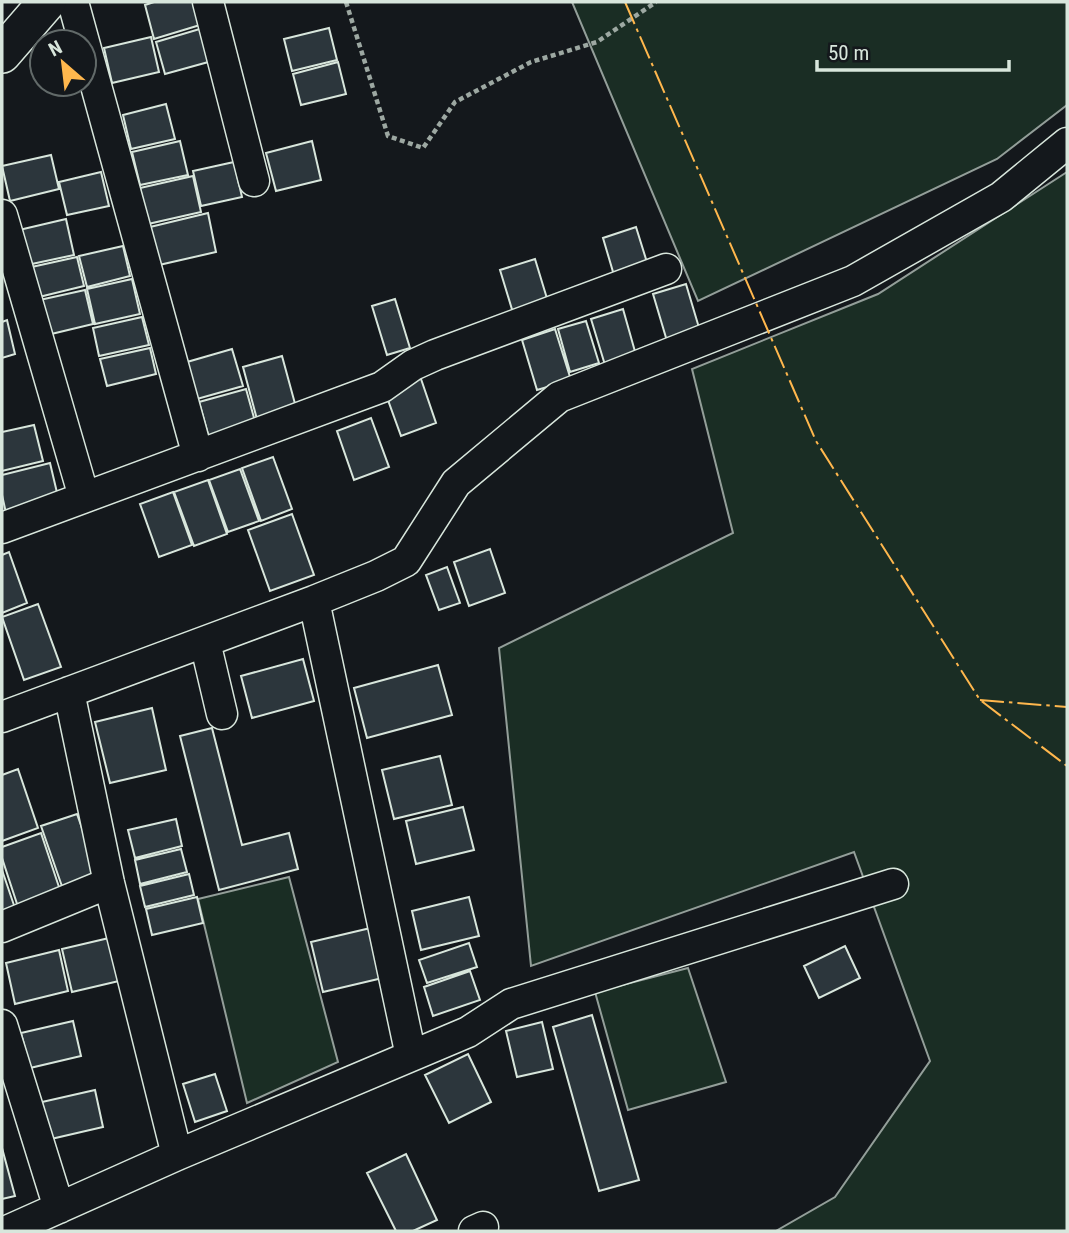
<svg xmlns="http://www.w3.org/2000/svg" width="1069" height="1233" font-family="'Roboto Condensed',sans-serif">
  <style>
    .green { fill: #1a2d24; stroke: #939e99; stroke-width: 2 }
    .building { fill: #2c363c; stroke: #d8e6dc; stroke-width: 2 }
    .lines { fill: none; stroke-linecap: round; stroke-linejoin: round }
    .minor-casing { stroke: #d8e6dc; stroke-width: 33 }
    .major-casing { stroke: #d8e6dc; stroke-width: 40 }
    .path { stroke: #9da8a2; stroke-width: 4.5; stroke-dasharray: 5 3.5; stroke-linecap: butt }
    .minor { stroke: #14181c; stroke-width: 30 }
    .major { stroke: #14181c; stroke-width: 37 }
    .power { stroke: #ffb74d; stroke-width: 2; stroke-dasharray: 24 5 3.5 5; stroke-linecap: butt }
  </style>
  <rect width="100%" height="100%" fill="#14181c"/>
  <path class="green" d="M572,2H1067V105L997,159L698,301Z
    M1067,172V1231H776L835,1197L930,1061L854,852L531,966L499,648L733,533L692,369L878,294Z
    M289,877L338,1062L247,1103L198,899Z
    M688,968L726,1082L628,1110L595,992Z"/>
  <path class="building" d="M154,2H194L200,25L154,39L145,5Z
    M203,28L212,61L165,74L156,42Z
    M329,28L337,60L292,71L284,39Z
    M151,37L159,72L112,83L104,48Z
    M338,62L346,94L301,105L293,74Z
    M166,104L175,139L131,149L123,115Z
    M180,141L188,175L140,185L132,152Z
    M312,141L321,180L276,191L266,153Z
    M51,155L59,189L10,201L2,166Z
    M234,162L242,197L201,206L193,171Z
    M101,172L109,206L67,215L59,182Z
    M193,176L201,212L148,224L140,188Z
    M208,213L216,252L159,265L150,227Z
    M66,219L74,255L27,265L19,230Z
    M636,227L650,272L616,282L603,238Z
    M123,246L130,276L87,287L79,256Z
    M77,257L84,286L35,298L27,268Z
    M535,259L549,305L514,316L500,270Z
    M132,279L140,314L95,324L87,289Z
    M686,284L700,331L667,341L653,294Z
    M85,290L93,324L43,336L35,301Z
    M395,299L410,348L387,355L372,306Z
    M623,309L636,355L605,365L591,319Z
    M142,317L149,345L99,356L93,328Z
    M7,320L15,354L2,358V322Z
    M586,321L599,363L570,372L558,329Z
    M555,329L571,380L537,390L522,340Z
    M150,348L156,374L107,386L100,359Z
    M232,349L243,386L197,399L187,362Z
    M282,356L297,411L258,423L243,367Z
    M420,376L436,423L401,436L384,389Z
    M246,389L256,425L209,438L199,402Z
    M371,418L389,467L354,480L337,431Z
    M34,425L43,461L2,471V432Z
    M273,457L292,509L261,521L242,468Z
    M50,463L59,501L6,513L2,495V475Z
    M240,469L259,521L228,532L209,480Z
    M208,480L227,534L194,546L174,492Z
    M173,492L192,545L159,557L140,504Z
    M292,514L314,575L270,591L248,530Z
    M490,549L505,593L469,606L454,562Z
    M9,552L27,603L2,613V555Z
    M447,567L460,603L439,610L426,575Z
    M38,604L61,667L24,680L2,617Z
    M303,659L314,701L252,718L241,676Z
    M438,665L452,715L367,738L354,688Z
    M152,708L166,770L110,783L95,722Z
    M212,728L242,845L289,833L298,869L219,890L180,736Z
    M440,756L452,805L394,819L382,770Z
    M18,769L38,828L2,841V775Z
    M463,807L474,850L416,864L406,821Z
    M77,814L101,882L65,895L41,826Z
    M176,819L182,846L135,858L128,830Z
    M41,833L63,899L20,913L2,858V847Z
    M181,849L187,872L140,884L135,860Z
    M2,870L17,914L2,919Z
    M189,874L194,895L145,907L140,886Z
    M197,897L203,923L152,935L146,909Z
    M469,897L479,936L421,950L412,911Z
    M379,926L391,976L323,992L311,942Z
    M109,938L119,981L72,992L62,949Z
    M469,943L477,967L427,983L419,960Z
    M845,946L860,978L819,998L804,966Z
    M59,950L68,991L15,1004L6,963Z
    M470,971L480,1000L433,1016L424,987Z
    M592,1015L639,1180L599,1191L553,1027Z
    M73,1021L81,1056L30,1068L21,1033Z
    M542,1022L553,1069L517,1077L506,1031Z
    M468,1054L491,1102L449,1123L425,1075Z
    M215,1074L227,1111L195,1122L183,1084Z
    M95,1090L103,1127L51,1139L42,1102Z
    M2,1148L15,1196L2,1199Z
    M406,1154L437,1220L413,1231H396L367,1173Z"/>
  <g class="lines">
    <g class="minor-casing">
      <path id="minor" d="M73,2L198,456
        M208,2L254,181
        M2,215L84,497
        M2,528L382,387L413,365L435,355L666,269
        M314,601L411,1056
        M205,642L222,714
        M69,692L109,883L177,1155
        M2,717L314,601L376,576L406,561L456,483L559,397L853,281L1001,197L1067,143
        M2,927L109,883
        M2,1025L59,1208
        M7,1231L177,1155L468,1032L511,1004L893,884
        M474,1231L483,1227"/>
    </g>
    <g class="major-casing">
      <path id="major" d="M2,54L47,2"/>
    </g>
    <path class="path" d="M346,2L388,136L423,148L455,102L531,62L597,42L656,2"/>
    <use href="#minor" class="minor"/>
    <use href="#major" class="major"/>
    <path class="power" d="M625,2L816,441L980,700L1067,766
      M980,700L1067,707"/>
  </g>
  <rect width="1069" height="1233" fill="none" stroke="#d8e6dc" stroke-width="7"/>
  <g transform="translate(63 63) rotate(332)"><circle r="33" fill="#14181c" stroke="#626a69" stroke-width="2"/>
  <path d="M0-5L12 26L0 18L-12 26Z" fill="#ffb74d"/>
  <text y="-10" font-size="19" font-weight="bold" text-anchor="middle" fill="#d8e6dc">N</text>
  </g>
  <path d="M817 60v10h192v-10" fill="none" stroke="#d8e6dc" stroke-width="3.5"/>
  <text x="828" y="60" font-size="21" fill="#d8e6dc" stroke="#14181c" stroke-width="5" paint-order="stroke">50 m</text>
</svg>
